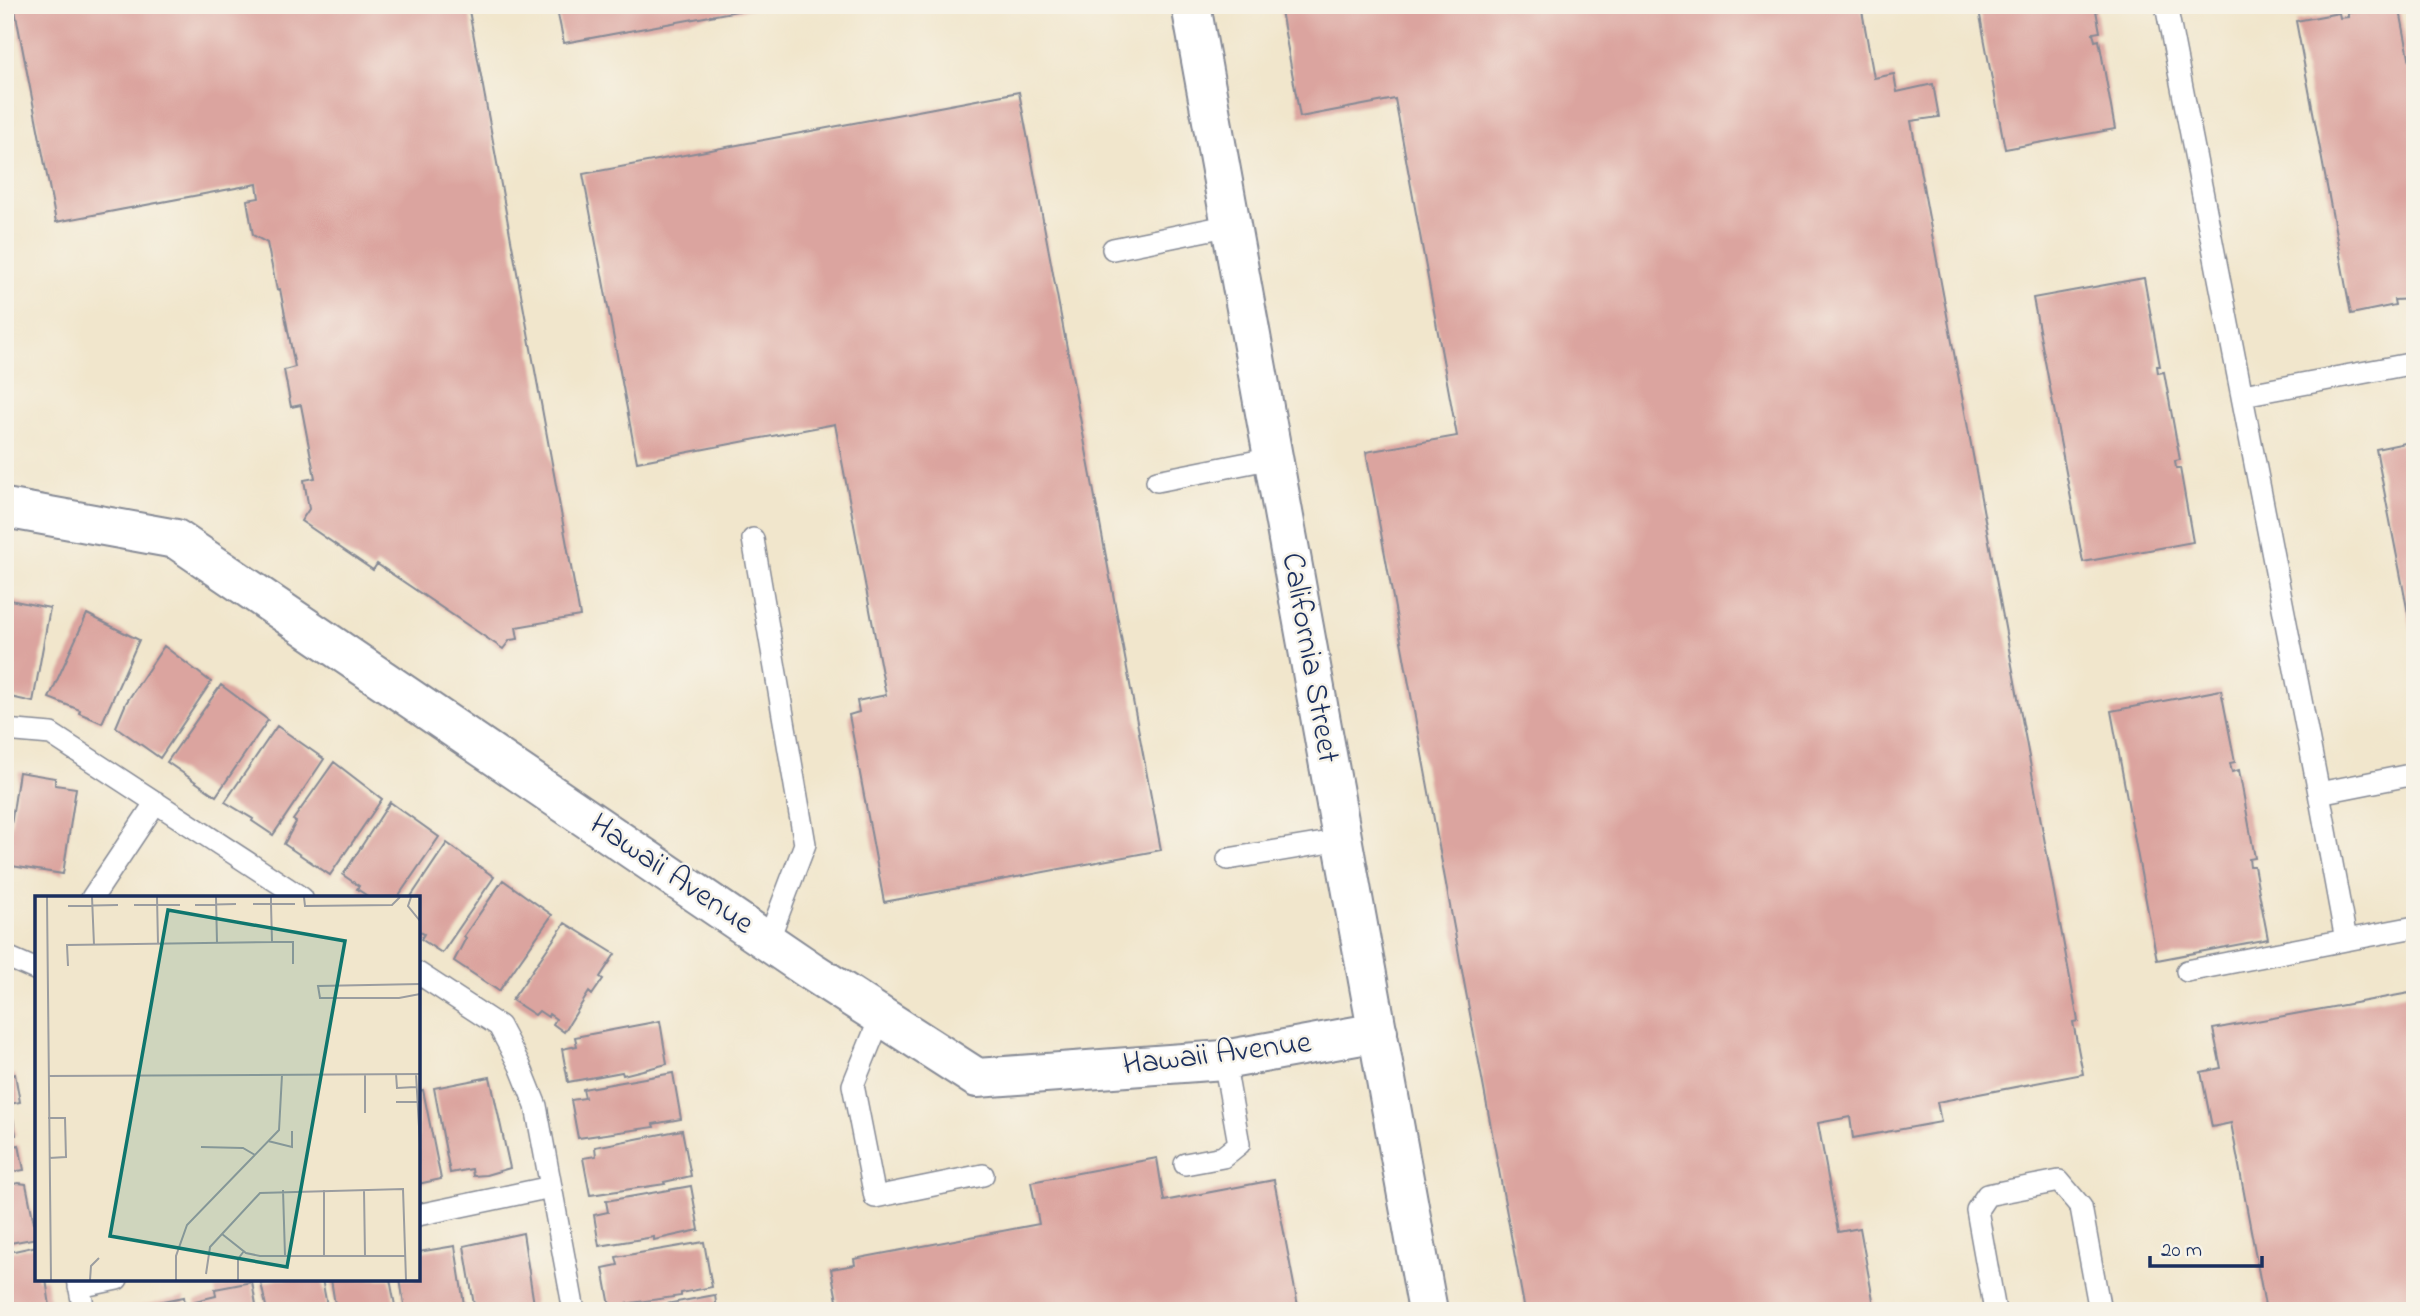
<svg xmlns="http://www.w3.org/2000/svg" width="2420" height="1316" font-family="'Indie Flower',sans-serif">
  <style>
    .building { fill: #dba49f }
    .lines { fill: none; stroke-linecap: round; stroke-linejoin: round }
    .service-casing { stroke: #868a95; stroke-width: 24 }
    .tertiary-casing { stroke: #868a95; stroke-width: 42 }
    .service { stroke: #fff; stroke-width: 21 }
    .tertiary { stroke: #fff; stroke-width: 38 }
    .labels { text-anchor: middle; dominant-baseline: central; stroke-width: 5; stroke-linejoin: round; paint-order: stroke }
    .street-label { font-size: 32px; fill: #1b2f5e; stroke: #f7f3e8 }
    .inset-road { fill: none; stroke: #9b9da0; stroke-width: 2 }
    .view { fill: #0f766e; fill-opacity: 0.15; stroke: #0f766e; stroke-width: 3.5 }
    .inset-edge { fill: none; stroke: #1b2f5e; stroke-width: 3.5 }
  </style>
  <rect width="100%" height="100%" fill="#f7f3e8"/>
  <filter id="ink" filterUnits="userSpaceOnUse"><feTurbulence type="fractalNoise" baseFrequency=".0143" numOctaves="2"/><feDisplacementMap in="SourceGraphic" scale="14" xChannelSelector="R" yChannelSelector="G"/><feConvolveMatrix kernelMatrix="1 2 1 2 8 2 1 2 1" color-interpolation-filters="sRGB"/></filter>
  <filter id="wash" filterUnits="userSpaceOnUse"><feTurbulence type="fractalNoise" baseFrequency=".00686" numOctaves="4" result="noise"/><feDisplacementMap in="SourceGraphic" scale="28" xChannelSelector="R" yChannelSelector="G"/><feGaussianBlur stdDeviation="1.57" result="paint"/><feColorMatrix in="noise" values="0 0 0 0 0 0 0 0 0 0 0 0 0 0 0 0 0 1.4 0 .05"/><feComposite in="paint" operator="in"/></filter>
  <g filter="url(#wash)">
    <rect width="100%" height="100%" fill="#f1e6cc"/>
    <g id="blocks">
      <path class="building" d="M14,5H468L580,616L516,627L518,639L510,640L503,649L377,564L373,570L301,521L309,509L304,480L315,478L301,405L291,407L284,370L295,367L280,289L277,290L267,243L253,235L247,200L259,198L257,184L56,222Z
        M556,5H759V7L564,43Z
        M1280,5H1861L1874,78L1894,74L1897,92L1933,84L1939,117L1911,121L2078,1021L2073,1022L2083,1074L1937,1102L1941,1122L1853,1138L1850,1117L1818,1123L1838,1232L1860,1228L1875,1311H1525L1366,452L1457,436L1395,99L1300,117Z
        M1978,5H2095L2100,32L2093,33L2095,41L2099,40L2115,129L2005,149Z
        M2388,5H2399L2415,88V299L2394,300L2395,305L2351,314L2296,21L2339,13L2340,18L2348,17V13Z
        M1019,92L1161,850L884,902L849,715L859,712L857,701L886,695L835,424L637,462L583,174Z
        M2144,278L2160,366H2157L2158,373L2164,372L2180,460L2175,461L2176,468H2180L2193,542L2083,562L2033,298Z
        M2415,441V639H2413L2376,449Z
        M5,599L50,608L33,702L6,696Z
        M87,614L139,640L102,723L79,713L80,710L49,698Z
        M164,646L211,682L160,758L116,727L126,703Z
        M221,685L268,720L216,796L167,762Z
        M2221,690L2235,762L2230,763L2232,772L2239,770L2255,858L2249,859L2250,866H2254L2268,939L2157,960L2111,711Z
        M277,726L324,759L273,835L252,821L253,819L225,802Z
        M334,762L382,799L330,875L284,844L296,822L293,820Z
        M19,772L55,778V785L76,788L63,874L5,865Z
        M390,802L439,837L397,898H364L366,895L357,889L359,886L343,875Z
        M447,843L494,877L442,953L421,939L424,934L418,931V898H410Z
        M503,880L552,915L499,991L454,961L466,938L464,936Z
        M565,923L615,954L600,977L603,979L592,995L589,992L564,1032L553,1024L556,1019L549,1014L548,1017L539,1011L535,1015L512,1000Z
        M2415,992V1311H2266L2231,1123L2212,1127L2201,1072L2221,1068L2213,1029Z
        M660,1021L667,1064L623,1075L622,1072L568,1082L562,1049L577,1046L575,1037Z
        M6,1045L9,1076L15,1074L20,1102L5,1105Z
        M673,1073L681,1119L653,1124L654,1127L578,1138L571,1100L585,1098L583,1089Z
        M490,1077L510,1168L486,1175L473,1176L472,1169L450,1173L434,1088Z
        M423,1090L441,1179L418,1184V1091Z
        M12,1112L16,1135H12L14,1146L19,1145L24,1170L5,1173V1113Z
        M682,1130L691,1176L664,1182L665,1184L590,1195L583,1158L596,1156L595,1147Z
        M1157,1158L1164,1201L1274,1180L1299,1311H839L831,1269L855,1265L854,1259L1039,1224L1031,1182Z
        M18,1183L26,1184L37,1238L5,1244V1186Z
        M691,1186L699,1230L654,1240V1237L599,1246L594,1215L608,1212L606,1201Z
        M523,1233L535,1311H475L464,1246Z
        M704,1242L712,1287L681,1293V1296L610,1306L603,1268L618,1265L616,1257Z
        M37,1246V1279H46L50,1306L5,1311V1253Z
        M455,1246L465,1311H405L400,1279H418V1252Z
        M279,1279H322L328,1311H267L261,1283Z
        M331,1279H390L396,1311H336Z
        M252,1282L257,1311H196L195,1301L216,1296L215,1289Z
        M715,1295L717,1311H639V1309Z
        M184,1297L186,1311H129L128,1308Z"/>
    </g>
  </g>
  <g filter="url(#ink)">
    <use href="#blocks" fill-opacity="0" stroke="#868a95" stroke-width="2"/>
    <g class="lines">
      <g class="service-casing">
        <path id="service" d="M2166,5L2319,793L2415,774
          M1113,249L1231,225
          M2243,395L2415,363
          M1157,481L1273,458
          M753,539L805,844L768,941
          M5,730L51,734L302,898
          M1228,859L1342,840
          M92,898L156,802
          M2346,940L2415,927
          M5,956L37,970
          M2187,971L2346,940L2319,793
          M418,973L499,1026L520,1066L536,1106L574,1311
          M881,1016L853,1085L875,1197L983,1175
          M1185,1164L1223,1157L1239,1144L1224,1060
          M418,1215L551,1187
          M78,1279L84,1311
          M79,1287L117,1279
          M1995,1311L1977,1210L1987,1195L2059,1181L2081,1207L2100,1311"/>
      </g>
      <g class="tertiary-casing">
        <path id="tertiary" d="M1191,5L1428,1311
          M5,508L176,539L811,971L977,1078L1224,1060L1378,1032"/>
      </g>
      <use href="#service" class="service"/>
      <use href="#tertiary" class="tertiary"/>
    </g>
  </g>
  <g class="labels">
    <g class="street-label">
      <text transform="translate(1309 658) rotate(80)">California Street</text>
      <text transform="translate(671 875) rotate(34)">Hawaii Avenue</text>
      <text transform="translate(1217 1055) rotate(-7)">Hawaii Avenue</text>
    </g>
  </g>
  <g transform="translate(35 896)">
    <rect width="385" height="385" fill="#f1e6cc"/>
    <path class="inset-road" d="M12,1L16,384M57,1L59,49M122,1L123,48M181,1L182,47M236,1V8H260M269,1L270,10L357,9L365,1M376,1L373,10L385,25M99,9H145M160,9L201,8M33,10L83,9M237,46H258V68M33,70L32,49L237,46L236,8H218M385,88L283,90L285,102H364L385,98M361,178L362,192L381,191M381,178L385,248M13,180L385,178M361,206H385M330,217V178M13,222H30L31,261L14,262M233,245L257,251V235M166,251L208,252L220,259M248,294L250,360M289,294V360M329,294L330,360M187,338L211,357L225,360H370M171,378L175,351L225,297L368,293L371,384M55,384L56,370L64,362M141,384V360L152,329L244,234L247,179M203,384V363L209,355"/>
    <path class="view" d="M133,14L310,45L252,371L75,340Z"/>
    <rect width="385" height="385" class="inset-edge"/>
  </g>
  <rect width="2420" height="1316" fill="none" stroke="#f7f3e8" stroke-width="28"/>
  <path d="M2150 1256v10h112v-10" fill="none" stroke="#1b2f5e" stroke-width="3.5"/>
  <text x="2161" y="1256" font-size="21" fill="#1b2f5e" stroke="#f7f3e8" stroke-width="5" paint-order="stroke">20 m</text>
</svg>
